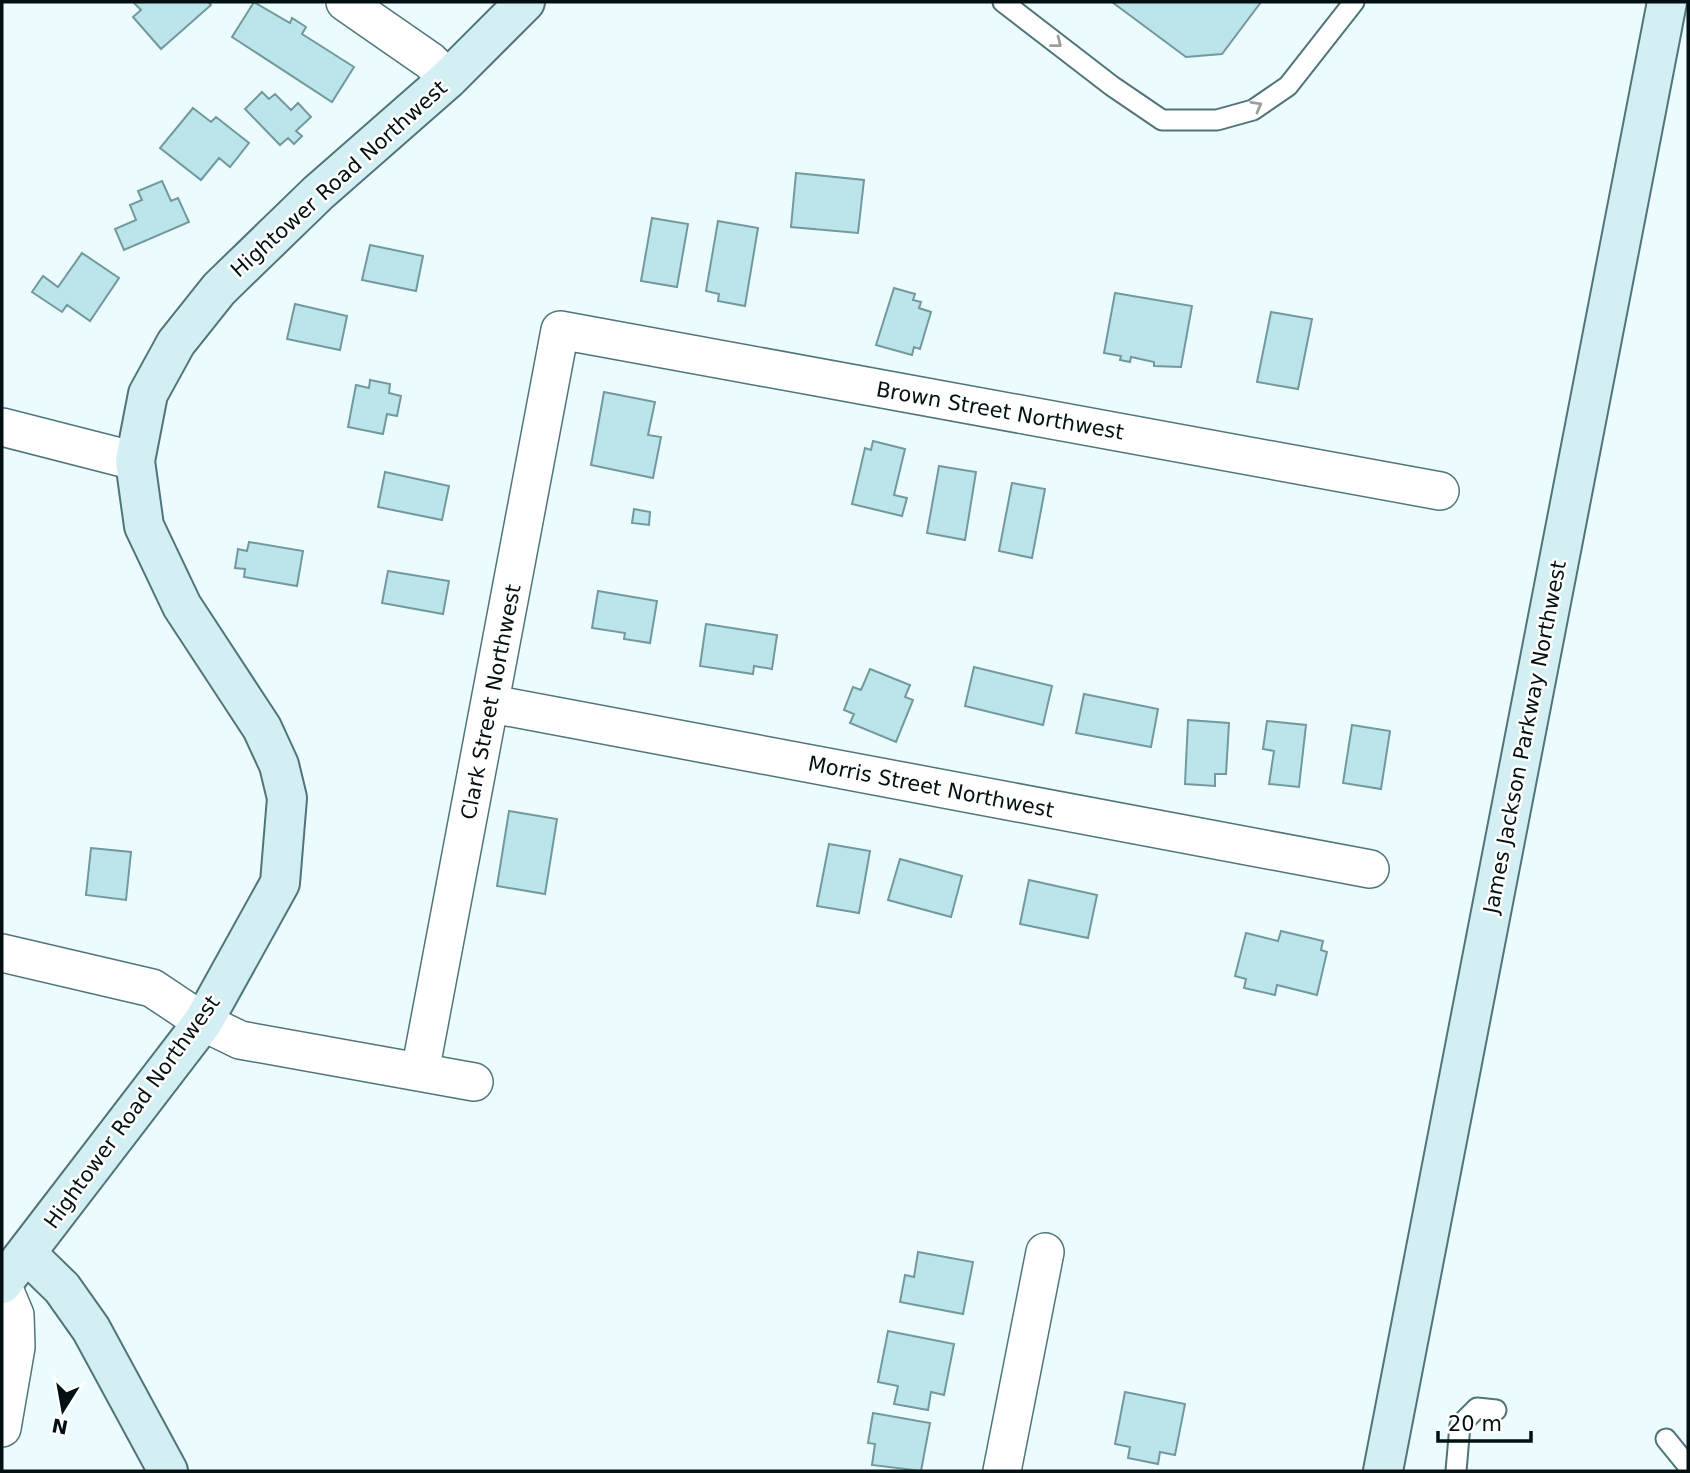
<svg xmlns="http://www.w3.org/2000/svg" width="1690" height="1473" font-family="'DejaVu Sans',sans-serif">
  <style>
    .building { fill: #bbe5ea; stroke: #71999e; stroke-width: 2 }
    .lines { fill: none; stroke-linecap: round; stroke-linejoin: round }
    .lane-casing { stroke: #4f757a; stroke-width: 23 }
    .street-casing { stroke: #4f757a; stroke-width: 40 }
    .secondary-casing { stroke: #4f757a; stroke-width: 42 }
    .lane { stroke: #fff; stroke-width: 19 }
    .street { stroke: #fff; stroke-width: 37 }
    .secondary { stroke: #d3eff3; stroke-width: 38 }
    .oneway { stroke: #9a9fa0 }
    .labels { text-anchor: middle; dominant-baseline: central; stroke-width: 5; stroke-linejoin: round; paint-order: stroke }
    .street-label { font-size: 21px; fill: #021011; stroke: #fff }
  </style>
  <rect width="100%" height="100%" fill="#ecfcfe"/>
  <path class="building" d="M133,2H208L211,5L161,49L133,17L141,10Z
    M254,2L290,23L292,18L306,27L302,34L354,67L332,102L232,37Z
    M1112,2H1261L1222,54L1186,57Z
    M262,92L269,99L275,94L291,110L298,103L311,117L296,131L302,136L294,144L288,138L280,145L245,109Z
    M193,108L211,122L216,117L249,143L230,167L219,158L201,180L160,148Z
    M796,173L864,180L858,233L791,227Z
    M162,181L171,201L178,198L189,222L124,250L115,229L136,220L130,205L142,200L138,191Z
    M652,218L688,224L677,287L641,281Z
    M718,221L758,228L745,306L718,301L719,294L706,291Z
    M370,245L423,256L416,291L362,280Z
    M82,253L119,278L90,321L67,305L62,312L32,292L43,276L58,287Z
    M894,288L915,294L913,300L921,302L919,308L931,312L920,349L914,347L912,355L876,345Z
    M1115,293L1192,306L1181,367L1154,366V362L1131,357L1130,362L1120,360L1121,356L1104,353Z
    M295,304L347,316L340,350L287,339Z
    M1271,312L1312,319L1298,389L1257,382Z
    M370,380L390,384L389,393L401,396L397,416L387,414L383,434L348,427L356,385L369,388Z
    M604,392L655,402L648,435L661,437L653,478L591,465Z
    M873,441L905,449L894,495L907,498L902,516L852,504L865,448L871,450Z
    M939,466L976,472L965,540L927,533Z
    M385,472L449,486L442,520L378,507Z
    M1012,483L1045,489L1032,558L999,551Z
    M634,509L650,512L649,525L632,523Z
    M249,542L303,551L297,586L244,577L245,569L235,568L238,549L247,551Z
    M388,571L449,581L443,614L382,603Z
    M598,591L657,601L650,643L624,639L625,633L592,628Z
    M706,624L777,635L772,669L754,666L753,674L700,666Z
    M974,667L1052,686L1043,725L965,706Z
    M870,669L910,685L905,697L913,700L896,742L850,723L854,714L844,710L853,687L861,690Z
    M1084,694L1158,709L1151,747L1076,733Z
    M1188,720L1229,723L1226,774H1215V786L1185,784Z
    M1267,721L1306,725L1299,787L1269,784L1274,751L1263,749Z
    M1352,725L1390,731L1381,789L1343,783Z
    M509,811L557,819L545,894L497,886Z
    M829,844L870,851L859,913L817,906Z
    M91,848L131,852L126,900L86,895Z
    M900,859L962,876L951,917L888,900Z
    M1029,880L1097,895L1088,938L1020,924Z
    M1281,931L1323,941L1321,950L1327,952L1317,995L1277,985L1275,995L1244,988L1246,979L1235,976L1246,933L1278,941Z
    M918,1252L973,1262L963,1314L900,1302L905,1275L914,1277Z
    M888,1331L954,1344L944,1395L931,1392L928,1410L894,1404L898,1386L878,1382Z
    M1125,1392L1185,1404L1175,1455L1160,1452L1158,1464L1128,1458L1130,1447L1115,1444Z
    M873,1413L930,1423L921,1471L872,1465L875,1444L868,1443Z"/>
  <g class="lines">
    <g class="lane-casing">
      <path id="lane" d="M1003,2L1112,86L1162,120H1217L1253,110L1288,86L1354,2
        M1666,1439L1688,1466
        M1456,1471L1460,1425L1477,1408L1496,1410"/>
    </g>
    <g class="street-casing">
      <path id="street" d="M345,2L430,61L448,79
        M2,427L135,461
        M492,704L1370,869
        M2,953L152,988L203,1022L240,1040L474,1082
        M420,1072L560,330L1440,491
        M2,1428L16,1347L15,1315L2,1284
        M1002,1471L1045,1252"/>
    </g>
    <g class="secondary-casing">
      <path id="secondary" d="M27,1254L62,1288L91,1329L168,1471
        M2,1284L203,1022L280,883L287,798L279,765L262,728L182,606L144,526L135,461L148,394L176,343L219,289L318,193L448,79L525,2
        M1383,1471L1667,2"/>
    </g>
    <use href="#lane" class="lane"/>
    <use href="#street" class="street"/>
    <use href="#secondary" class="secondary"/>
  </g>
  <defs><path id="oneway-chevron" d="M-2-3.5L2.5 0L-2 3.5" fill="none" stroke-width="1.6" stroke-linecap="round" stroke-linejoin="round" transform="scale(1.75)"/></defs>
  <g class="oneway">
    <use href="#oneway-chevron" transform="translate(1057 43) rotate(38)"/>
    <use href="#oneway-chevron" transform="translate(1257 106) rotate(-29)"/>
  </g>
  <g class="labels">
    <g class="street-label">
      <text transform="translate(339 179) rotate(-42)">Hightower Road Northwest</text>
      <text transform="translate(1000 411) rotate(10)">Brown Street Northwest</text>
      <text transform="translate(491 702) rotate(-79)">Clark Street Northwest</text>
      <text transform="translate(1525 737) rotate(-79)">James Jackson Parkway Northwest</text>
      <text transform="translate(931 787) rotate(11)">Morris Street Northwest</text>
      <text transform="translate(132 1112) rotate(-54)">Hightower Road Northwest</text>
    </g>
  </g>
  <rect width="1690" height="1473" fill="none" stroke="#021011" stroke-width="7"/>
  <g transform="translate(63 1410) rotate(191)" stroke="#ffffff" stroke-width="5" paint-order="stroke">
  <path d="M0-5L12 26L0 18L-12 26Z" fill="#021011"/>
  <text y="-10" font-size="19" font-weight="bold" text-anchor="middle" fill="#021011">N</text>
  </g>
  <path d="M1438 1431v10h93v-10" fill="none" stroke="#021011" stroke-width="3.5"/>
  <text x="1448" y="1431" font-size="21" fill="#021011" stroke="#ffffff" stroke-width="5" paint-order="stroke">20 m</text>
</svg>
